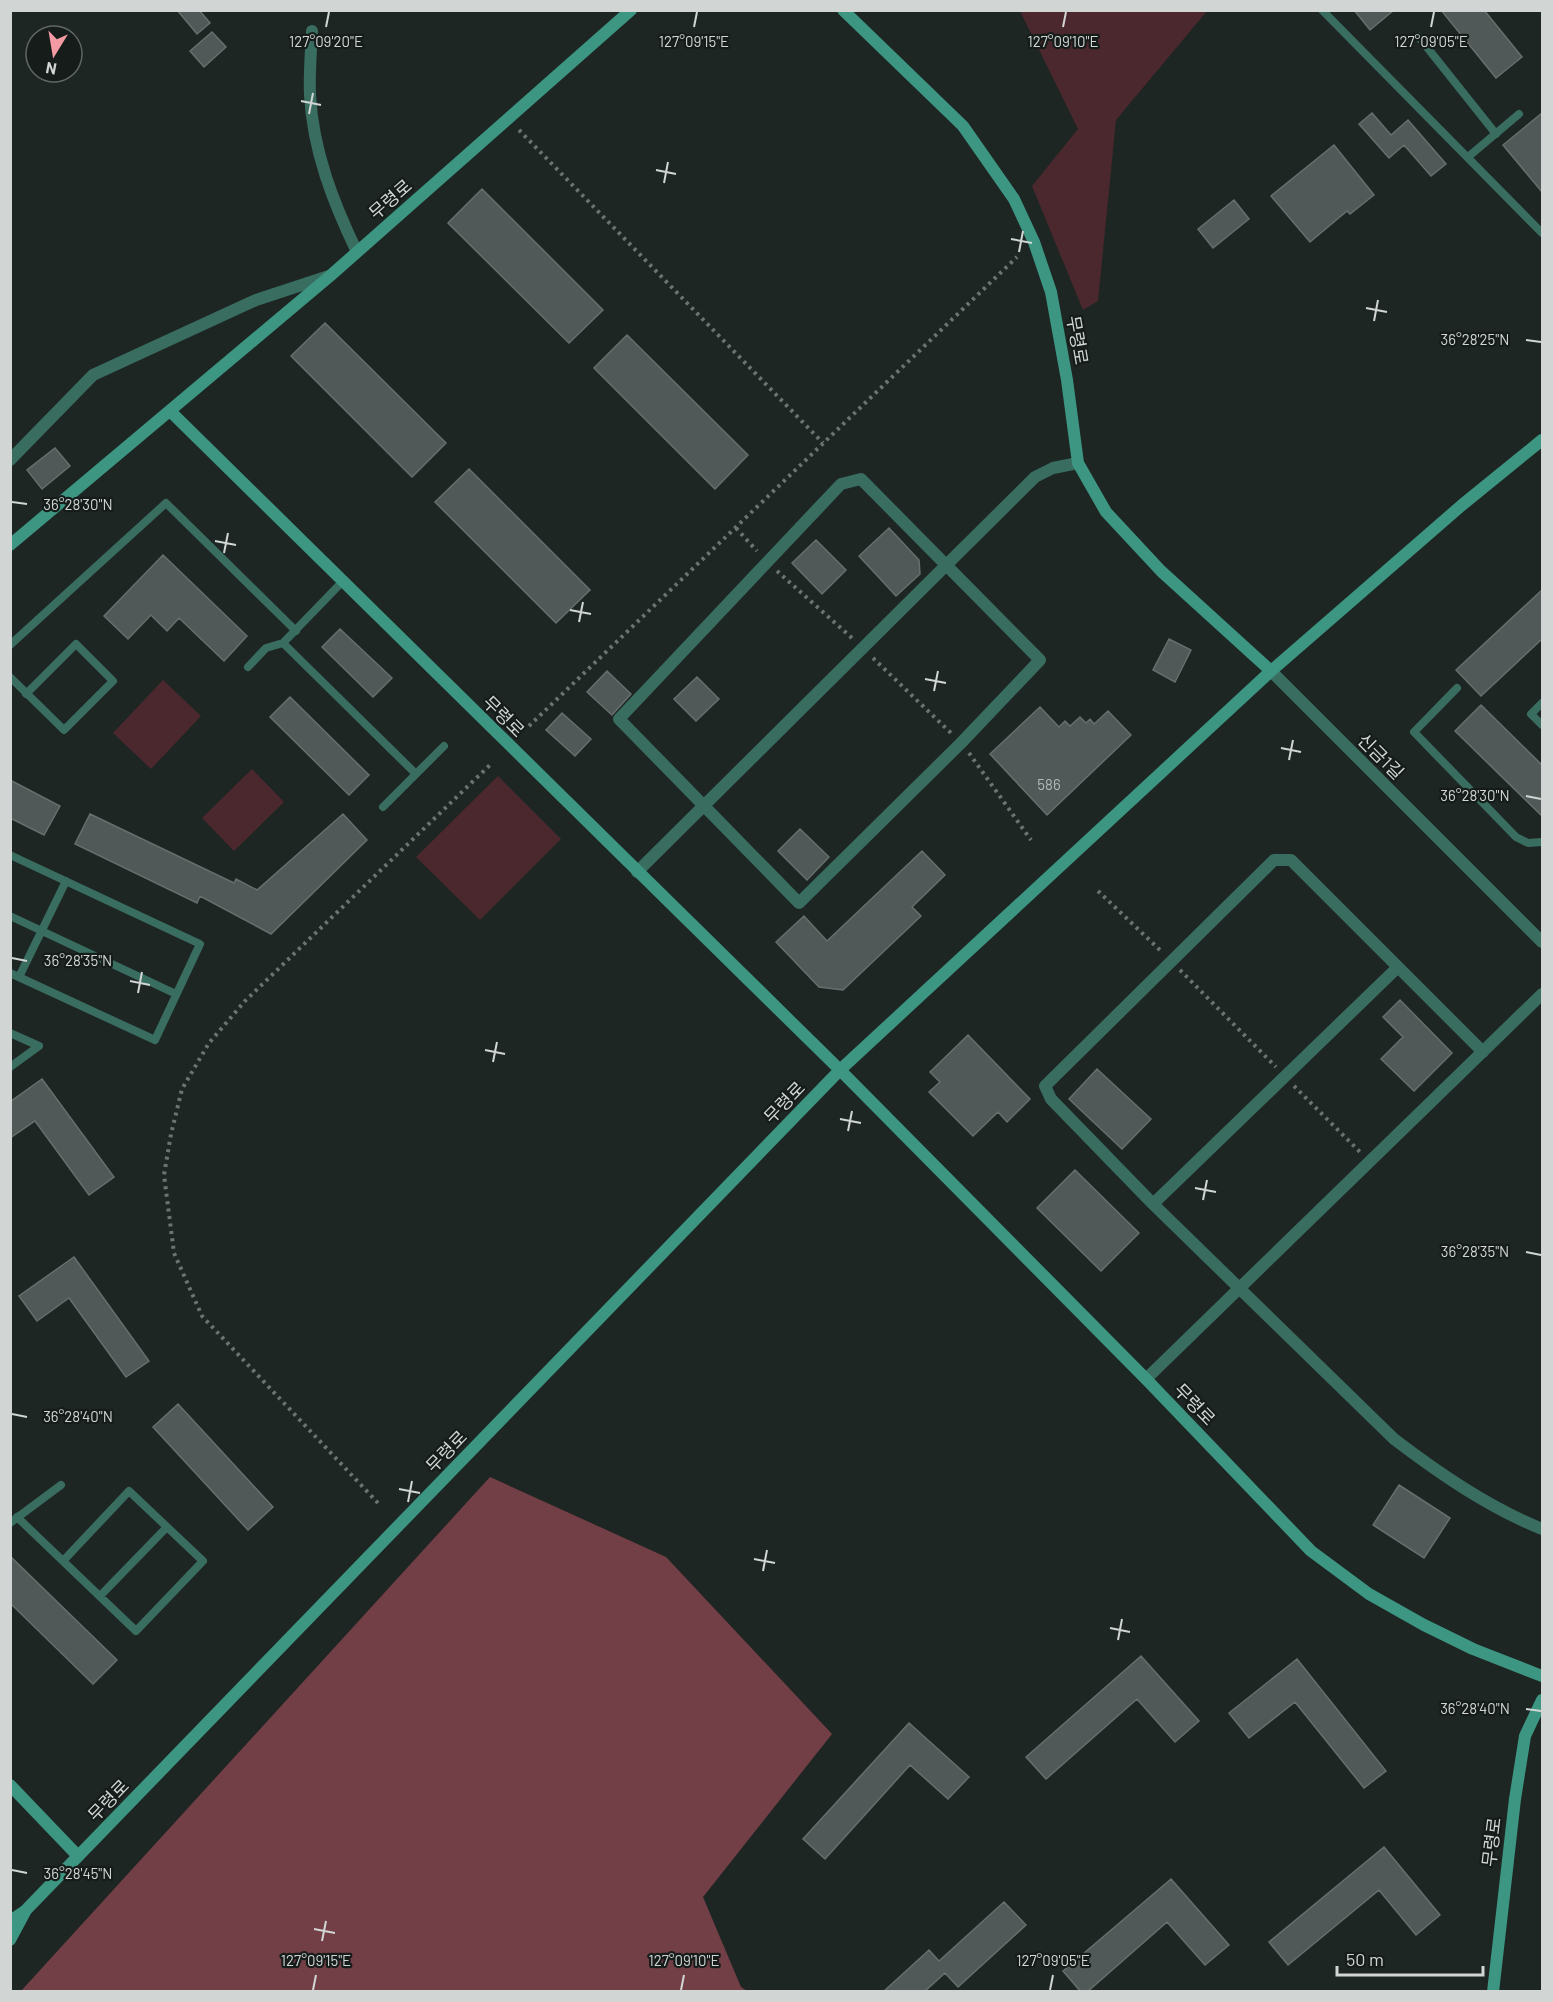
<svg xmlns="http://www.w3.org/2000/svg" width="1553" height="2002" font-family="Barlow,'Noto Sans KR',sans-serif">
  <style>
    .green { fill: #4b282d }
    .forest { fill: #733f46 }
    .building { fill: #505957; stroke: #666f6d; stroke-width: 1.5 }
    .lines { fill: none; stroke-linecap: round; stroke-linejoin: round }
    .path { stroke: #6c7371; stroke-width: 4; stroke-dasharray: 3 4.5; stroke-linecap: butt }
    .lane { stroke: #396d60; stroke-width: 8 }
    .street { stroke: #396d60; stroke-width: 12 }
    .secondary { stroke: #3c9682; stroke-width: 12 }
    .ticks { fill: none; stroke: #d1d6d5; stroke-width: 2 }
    .labels { text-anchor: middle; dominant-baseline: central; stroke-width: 4.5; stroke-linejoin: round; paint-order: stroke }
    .number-label { font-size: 15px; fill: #b1b7b6 }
    .street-label { font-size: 18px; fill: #d1d6d5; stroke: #151c1a }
    .ticks-label { font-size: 15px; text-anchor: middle; fill: #d1d6d5; stroke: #151c1a; stroke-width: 4.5; stroke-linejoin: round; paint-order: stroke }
  </style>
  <rect width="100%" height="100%" fill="#1e2624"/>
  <path class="green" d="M1020,11H1207L1116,120L1098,301L1083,310L1032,186L1078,129Z
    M163,680L201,716L151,769L113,733Z
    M252,769L284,802L234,851L202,818Z
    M498,776L561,839L480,920L416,857Z"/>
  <path class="forest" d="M490,1477L666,1557L832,1734L703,1897L741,1987L747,1991H21Z"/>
  <path class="building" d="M177,10H199L210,23L197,34Z
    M1354,10H1394L1370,30Z
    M1441,10H1484L1522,57L1496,78Z
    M212,32L226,47L204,67L190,51Z
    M1372,113L1391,135L1408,120L1446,164L1431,176L1404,145L1389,158L1359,124Z
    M1542,113V192L1503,145Z
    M1334,145L1374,195L1350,214L1347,211L1310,242L1271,196Z
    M482,189L603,310L569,343L448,223Z
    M1234,200L1249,219L1213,248L1198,229Z
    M325,323L446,443L412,477L291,356Z
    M627,335L748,455L715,489L594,368Z
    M55,448L70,466L42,489L27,470Z
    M469,469L590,590L556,623L435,502Z
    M889,528L919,560L920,574L896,596L859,556Z
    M816,540L846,570L822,594L792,563Z
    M163,555L247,636L224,661L179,618L167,631L151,615L128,639L104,616Z
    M1542,590V639L1481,696L1456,670Z
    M340,629L392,678L373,697L322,647Z
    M1169,639L1191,650L1175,682L1153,670Z
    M607,671L631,694L612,715L587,692Z
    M697,677L719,699L696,721L674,699Z
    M290,697L369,775L349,795L270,717Z
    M1481,705L1542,765V816L1455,731Z
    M1040,707L1059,727L1065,721L1070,726L1080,717L1086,723L1090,719L1094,724L1108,711L1131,735L1047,815L990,754Z
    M562,713L591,739L575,756L546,730Z
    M10,780L60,806L44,835L10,818Z
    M90,814L234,883L236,879L257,890L343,814L367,840L271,934L200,896L197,903L75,844Z
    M800,829L829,857L807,880L778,851Z
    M922,851L945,875L912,907L921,916L843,990L819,987L776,942L804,916L827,941Z
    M1400,1000L1452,1053L1414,1091L1381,1059L1403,1037L1383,1017Z
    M968,1035L1030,1099L1007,1122L998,1112L973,1136L929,1092L940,1082L930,1072Z
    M1097,1069L1151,1119L1122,1149L1069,1099Z
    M42,1079L114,1177L89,1195L35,1121L10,1138V1102Z
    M1075,1170L1139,1233L1101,1271L1037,1208Z
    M74,1257L149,1361L126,1377L69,1298L37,1321L19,1296Z
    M178,1404L273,1507L248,1530L153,1427Z
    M1399,1485L1450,1518L1424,1558L1373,1525Z
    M10,1556L117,1660L93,1684L10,1603Z
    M1141,1656L1199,1721L1175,1742L1137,1699L1046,1779L1026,1757Z
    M1297,1659L1386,1771L1364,1788L1295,1702L1249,1738L1229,1713Z
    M909,1723L969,1777L948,1799L910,1765L825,1859L803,1839Z
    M1384,1847L1440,1915L1416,1935L1379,1890L1288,1965L1269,1942Z
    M1171,1879L1229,1945L1205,1965L1167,1922L1087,1992H1081L1063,1971Z
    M1004,1902L1026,1925L958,1987L945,1973L924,1992H883L929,1950L939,1961Z"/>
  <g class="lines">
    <path class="path" d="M519,130L823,443
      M736,528L757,551
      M777,571L852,638
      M873,658L952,734
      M529,726L1017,257
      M969,753L1031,840
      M1098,891L1162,952
      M1180,970L1276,1067
      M1294,1086L1361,1153
      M378,1503L202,1316L174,1253L164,1175L171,1134L182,1089L209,1043L245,1001L492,763"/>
    <path class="lane" d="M1322,10L1542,233
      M1418,36L1496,134
      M1468,157L1519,114
      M283,643L416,774
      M10,645L166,503L296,631
      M248,667L266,648L283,643L344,580
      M10,677L64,730L113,681L76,644L26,694
      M1457,688L1414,732L1516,837L1528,843L1542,842
      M1542,703L1531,714L1542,725
      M383,807L444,746
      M10,855L200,944L155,1040L10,973
      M10,916L176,994
      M19,977L66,881
      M10,1033L39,1046L10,1067
      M17,1517L136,1631L203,1561L129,1491L63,1561
      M10,1523L61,1485
      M100,1596L167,1527"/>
    <path class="street" d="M312,31C311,52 309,74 310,95C313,151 333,202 357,252
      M10,460L93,375L256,300L329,276
      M861,479L1040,660L961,743L799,903L619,719L841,484Z
      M1271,671L1542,942
      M637,872L1035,477L1053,468L1078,463
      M1483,1052L1291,860H1274L1045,1086L1051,1099L1153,1204L1394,1439C1440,1474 1488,1507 1542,1529
      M1153,1204L1398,967
      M1146,1379L1542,994"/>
    <path class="secondary" d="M843,10L963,126L1014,199L1034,242L1051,292L1067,380L1078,463L1106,512L1161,571L1271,671
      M170,411L840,1070L1146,1379L1311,1551L1369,1594L1424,1625L1473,1649L1542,1676
      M10,545L330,276L631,10
      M10,1785L78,1856
      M10,1921L25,1911L840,1070L1271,671L1462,505L1542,440
      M10,1940L25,1912
      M1493,1992L1515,1799L1525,1736L1542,1700"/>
  </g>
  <path class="ticks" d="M326,27L329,12M694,27L697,12M1063,27L1066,12M1431,27L1434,12M301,101L321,105M309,114L313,93M656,170L676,174M664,183L668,162M1011,239L1032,243M1019,252L1023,231M1366,308L1387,312M1374,321L1378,300M1526,340L1541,342M12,502L27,504M215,541L236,545M224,553L228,533M570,610L591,614M579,622L583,602M925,679L946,683M934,691L938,671M1281,748L1301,752M1289,760L1293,740M1526,796L1541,799M12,958L27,961M130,981L150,985M138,993L142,972M485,1050L505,1054M493,1062L497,1042M840,1119L861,1123M848,1131L852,1111M1195,1188L1216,1192M1203,1200L1207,1180M1526,1252L1541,1255M12,1414L27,1417M399,1489L420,1493M408,1502L412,1481M754,1559L775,1563M763,1571L767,1550M1110,1628L1130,1632M1118,1640L1122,1619M1526,1709L1541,1711M12,1870L27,1873M314,1929L335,1933M322,1941L326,1921M313,1990L316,1975M681,1990L684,1975M1050,1990L1053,1975"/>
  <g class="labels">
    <g class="number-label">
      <text x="1049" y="784">586</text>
    </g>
    <g class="street-label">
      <text transform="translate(390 199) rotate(-41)">무령로</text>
      <text transform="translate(1078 340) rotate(80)">무령로</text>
      <text transform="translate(504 716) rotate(45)">무령로</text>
      <text transform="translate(1381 756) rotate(45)">신금1길</text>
      <text transform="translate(784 1102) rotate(-46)">무령로</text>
      <text transform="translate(1195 1404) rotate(46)">무령로</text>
      <text transform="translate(446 1451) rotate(-46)">무령로</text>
      <text transform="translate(108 1800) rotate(-46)">무령로</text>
      <text transform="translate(1491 1842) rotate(-83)">무령로</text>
    </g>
  </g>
  <g class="ticks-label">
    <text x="694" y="47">127°09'15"E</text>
    <text x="1063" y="47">127°09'10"E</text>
    <text x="1431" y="47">127°09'05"E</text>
    <text x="326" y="47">127°09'20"E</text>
    <text x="1475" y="345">36°28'25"N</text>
    <text x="78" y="510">36°28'30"N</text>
    <text x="1475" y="801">36°28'30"N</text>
    <text x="78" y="966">36°28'35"N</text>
    <text x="1475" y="1257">36°28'35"N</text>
    <text x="78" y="1422">36°28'40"N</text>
    <text x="1475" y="1714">36°28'40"N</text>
    <text x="78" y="1879">36°28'45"N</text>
    <text x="316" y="1966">127°09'15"E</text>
    <text x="684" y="1966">127°09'10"E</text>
    <text x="1053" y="1966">127°09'05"E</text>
  </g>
  <rect width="1553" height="2002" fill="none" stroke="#d1d6d5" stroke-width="24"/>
  <g transform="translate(54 54) rotate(191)"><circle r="28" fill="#151c1a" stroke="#606665" stroke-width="1.5"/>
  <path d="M0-4.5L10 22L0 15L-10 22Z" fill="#f49aa4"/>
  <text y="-9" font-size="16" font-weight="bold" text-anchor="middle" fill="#d1d6d5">N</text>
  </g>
  <path d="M1337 1966v9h146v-9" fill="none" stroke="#d1d6d5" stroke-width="3"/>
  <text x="1346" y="1966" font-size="18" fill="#d1d6d5" stroke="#151c1a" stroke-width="4.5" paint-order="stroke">50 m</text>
</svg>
